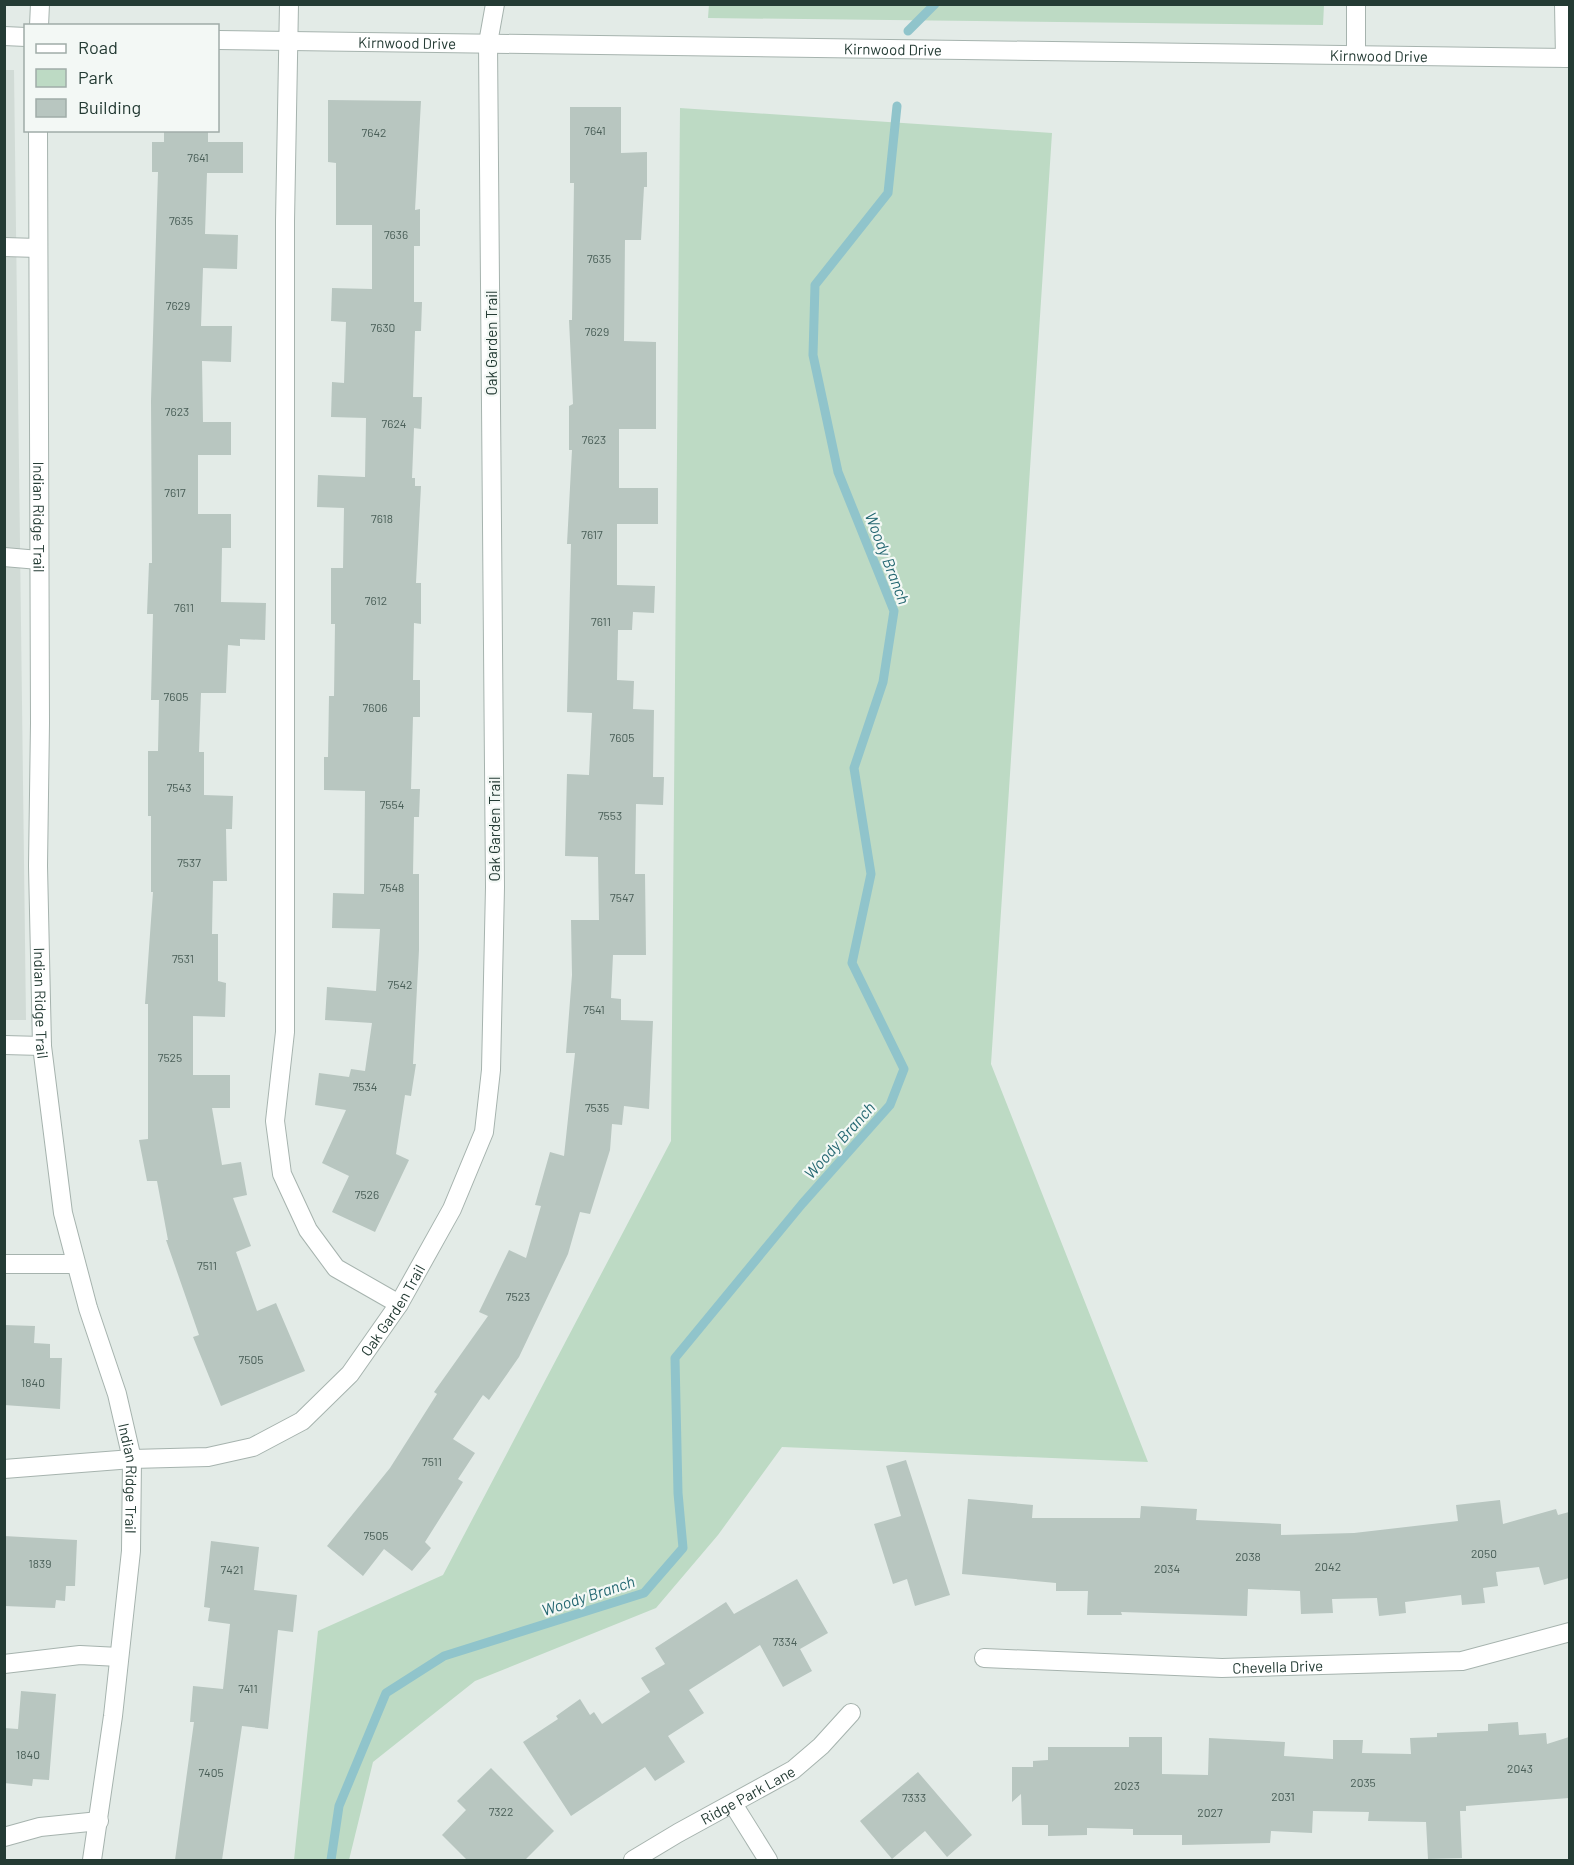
<svg xmlns="http://www.w3.org/2000/svg" width="1574" height="1865" font-family="Barlow,sans-serif">
  <style>
    .built { fill: #d1dbd6 }
    .green { fill: #bddac4 }
    .lines { fill: none; stroke-linecap: round; stroke-linejoin: round }
    .stream { stroke: #90c4cb; stroke-width: 9 }
    .building { fill: #b8c6c0 }
    .minor-casing { stroke: #a6b3ae; stroke-width: 20 }
    .minor { stroke: #fff; stroke-width: 18 }
    .labels { text-anchor: middle; dominant-baseline: central; stroke-width: 4.5; stroke-linejoin: round; paint-order: stroke }
    .number-label { font-size: 12px; fill: #495e57 }
    .street-label { font-size: 15px; fill: #243b34; stroke: #f3f8f5 }
    .water-label { font-size: 16px; font-style: italic; fill: #246771; stroke: #f3f8f5 }
  </style>
  <rect width="100%" height="100%" fill="#e3ebe7"/>
  <path class="built" d="M4,70H14L26,1020H5Z"/>
  <path class="green" d="M709,4H1324V5L1323,25L708,18Z
    M680,108L1052,133L991,1064L1148,1462L782,1447L718,1535L656,1608L475,1681L373,1762L349,1860H294L318,1631L443,1575L671,1141Z"/>
  <g class="lines">
    <path class="stream" d="M908,31L935,4
      M331,1860L339,1806L386,1693L444,1656L644,1593L683,1548L678,1493L675,1358L802,1204L890,1105L904,1069L852,963L871,874L854,768L883,682L894,611L838,472L813,355L815,285L888,193L897,106"/>
  </g>
  <path class="building" d="M328,100L421,101L415,210L420,209V246H414V302H422L421,331H415L413,397H422L421,429L414,428L412,478H415V486H421L416,583H421V624L414,623L413,680H420V717H413L411,789H420L419,817H414L413,874H419V950L413,1064H416L411,1096L405,1095L396,1154L409,1160L375,1232L332,1212L349,1176L322,1163L346,1110L315,1105L319,1073L349,1077L351,1069L365,1071L372,1023L325,1020L327,987L376,991L380,929L332,928L333,893L364,894L365,791L324,790V757H328L329,696H334L335,624H331V568H343L344,508L317,507L318,475L365,477L366,418L331,417L332,382L344,383L346,322L331,321L332,288L372,289V225H336V163L328,162Z
    M570,107H621V153L647,152V187H644L641,240H625L624,341L656,342V429H619V488H658V524H617V585L655,586L654,613L633,612L632,630H618L617,680L634,681L633,709L654,710L653,777H664L663,805L636,804L635,874H645L646,955H613L611,998L621,999V1020L653,1021L649,1109L624,1106L622,1125L612,1124L610,1150L590,1214L580,1212L568,1254L519,1357L489,1400L483,1395L453,1439L475,1453L458,1479L463,1482L425,1542L431,1548L412,1571L384,1549L363,1576L327,1546L390,1468L437,1394L434,1392L488,1316L479,1312L509,1250L526,1258L541,1206L535,1205L550,1152L564,1156L575,1053H566L572,975L571,920H599L598,857L565,856L567,774L589,775L592,713L567,712L571,544H567L572,450H569V406L573,404L569,320H572L574,183H570Z
    M164,130H208V142H243V173H207L205,234L238,235L237,269L203,268L201,326H232L231,362L202,361L203,422H231V455H198V514H231V548H222L221,602L266,603L265,640L240,639V646L228,645L226,693H201L199,752H204V795L233,796L232,829H226L227,881H213L212,934H218V981L226,983L225,1017L193,1016V1075H230V1108H212L222,1165L241,1162L247,1195L233,1198L251,1246L236,1252L257,1311L276,1303L305,1371L221,1406L193,1337L199,1335L166,1240H168L157,1181H147L139,1140L148,1139V1004H145L153,892H151V816H148V751H158L159,700H151L153,614H147L149,563H152L151,401L158,172H152V142H164Z
    M4,1325L35,1326L34,1343L50,1344V1358H62L60,1409L4,1405Z
    M906,1460L950,1595L915,1606L907,1579L893,1584L874,1524L901,1516L886,1466Z
    M968,1499L1033,1505L1032,1518H1140L1141,1506L1197,1509L1196,1520L1281,1524V1535L1354,1533L1458,1521L1456,1505L1500,1500L1503,1524L1556,1509L1558,1515L1569,1512V1578L1544,1585L1539,1567L1496,1572L1498,1586L1483,1588L1485,1603L1462,1605L1461,1595L1405,1602L1406,1613L1379,1616L1377,1598L1332,1599L1333,1613L1301,1614L1300,1591L1248,1589L1247,1616L1121,1612L1122,1615H1087L1088,1591H1056V1583L962,1574Z
    M4,1536L77,1540L75,1586H66L65,1601L56,1600L55,1608L4,1606Z
    M211,1541L259,1547L254,1590L297,1595L293,1632L278,1630L268,1729L242,1726L222,1860H175L194,1722H190L193,1686L223,1689L230,1624L208,1621L210,1608L204,1607Z
    M797,1579L828,1633L800,1649L812,1671L783,1687L760,1645L689,1690L704,1713L668,1736L685,1762L655,1781L645,1767L571,1816L523,1742L558,1719L556,1716L580,1699L590,1715L594,1712L602,1724L650,1692L641,1678L665,1664L655,1648L726,1602L734,1614Z
    M21,1691L56,1694L49,1780L33,1779L32,1786L4,1783V1728L18,1729Z
    M1518,1722L1519,1735L1546,1733L1547,1744L1569,1737V1798L1466,1806V1811H1460L1462,1858L1428,1859L1426,1822L1368,1821L1369,1812L1313,1811L1312,1833L1271,1831L1270,1843L1182,1845V1835H1133V1829L1087,1828V1835L1048,1836V1825H1022L1021,1794L1012,1802V1767H1033V1761L1048,1760V1747H1129V1737H1162V1774L1208,1775L1209,1738L1285,1742L1284,1756L1333,1759V1740H1363L1362,1753L1411,1754L1410,1738L1437,1737V1733L1488,1731V1724Z
    M491,1768L554,1831L525,1860H467L442,1835L466,1810L457,1801Z
    M918,1772L972,1835L947,1857L925,1831L892,1859L860,1821Z"/>
  <g class="lines">
    <g class="minor-casing">
      <g id="minor">
        <path d="M289,4L285,221V1032L275,1121L282,1174L308,1230L336,1268L399,1304"/>
        <path d="M1564,4L1565,58"/>
        <path d="M39,26L40,4"/>
        <path d="M4,36L26,37"/>
        <path id="s1" d="M218,40L1570,58"/>
        <path d="M1356,55V4"/>
        <path id="s2" d="M38,130L40,723L38,866L42,1046L63,1213L88,1308L117,1394L132,1459L131,1551L113,1716L92,1860"/>
        <path d="M4,247L38,248"/>
        <path d="M4,557L39,560"/>
        <path d="M4,1045L42,1046"/>
        <path d="M4,1264H76"/>
        <path id="s3" d="M4,1469L132,1459L208,1457L253,1447L302,1421L350,1374L399,1304L452,1209L484,1132L491,1070L495,887L488,43L495,4"/>
        <path id="s4" d="M984,1658L1222,1668L1462,1661L1570,1632"/>
        <path d="M4,1664L80,1655L119,1657"/>
        <path d="M733,1804L768,1860"/>
        <path d="M4,1837L40,1827L99,1821"/>
        <path id="s5" d="M633,1860L678,1833L793,1770L821,1746L851,1713"/>
      </g>
    </g>
    <use href="#minor" class="minor"/>
  </g>
  <g class="labels">
    <g class="number-label">
      <text x="595" y="130">7641</text>
      <text x="374" y="132">7642</text>
      <text x="198" y="157">7641</text>
      <text x="181" y="220">7635</text>
      <text x="396" y="234">7636</text>
      <text x="599" y="258">7635</text>
      <text x="178" y="305">7629</text>
      <text x="383" y="327">7630</text>
      <text x="597" y="331">7629</text>
      <text x="177" y="411">7623</text>
      <text x="394" y="423">7624</text>
      <text x="594" y="439">7623</text>
      <text x="175" y="492">7617</text>
      <text x="382" y="518">7618</text>
      <text x="592" y="534">7617</text>
      <text x="376" y="600">7612</text>
      <text x="184" y="607">7611</text>
      <text x="601" y="621">7611</text>
      <text x="176" y="696">7605</text>
      <text x="375" y="707">7606</text>
      <text x="622" y="737">7605</text>
      <text x="179" y="787">7543</text>
      <text x="392" y="804">7554</text>
      <text x="610" y="815">7553</text>
      <text x="189" y="862">7537</text>
      <text x="392" y="887">7548</text>
      <text x="622" y="897">7547</text>
      <text x="183" y="958">7531</text>
      <text x="400" y="984">7542</text>
      <text x="594" y="1009">7541</text>
      <text x="170" y="1057">7525</text>
      <text x="365" y="1086">7534</text>
      <text x="597" y="1107">7535</text>
      <text x="367" y="1194">7526</text>
      <text x="207" y="1265">7511</text>
      <text x="518" y="1296">7523</text>
      <text x="251" y="1359">7505</text>
      <text x="33" y="1382">1840</text>
      <text x="432" y="1461">7511</text>
      <text x="376" y="1535">7505</text>
      <text x="1484" y="1553">2050</text>
      <text x="1248" y="1556">2038</text>
      <text x="40" y="1563">1839</text>
      <text x="1328" y="1566">2042</text>
      <text x="1167" y="1568">2034</text>
      <text x="232" y="1569">7421</text>
      <text x="785" y="1641">7334</text>
      <text x="248" y="1688">7411</text>
      <text x="28" y="1754">1840</text>
      <text x="1520" y="1768">2043</text>
      <text x="211" y="1772">7405</text>
      <text x="1363" y="1782">2035</text>
      <text x="1127" y="1785">2023</text>
      <text x="1283" y="1796">2031</text>
      <text x="914" y="1797">7333</text>
      <text x="501" y="1811">7322</text>
      <text x="1210" y="1812">2027</text>
    </g>
    <g class="street-label">
      <text stroke="none"><textPath href="#s1" startOffset="189">Kirnwood Drive</textPath></text>
      <text stroke="none"><textPath href="#s1" startOffset="675">Kirnwood Drive</textPath></text>
      <text stroke="none"><textPath href="#s1" startOffset="1161">Kirnwood Drive</textPath></text>
      <text transform="translate(491 343) rotate(-90)">Oak Garden Trail</text>
      <text stroke="none"><textPath href="#s2" startOffset="387">Indian Ridge Trail</textPath></text>
      <text transform="translate(494 829) rotate(-90)">Oak Garden Trail</text>
      <text stroke="none"><textPath href="#s2" startOffset="873">Indian Ridge Trail</textPath></text>
      <text stroke="none"><textPath href="#s3" startOffset="450">Oak Garden Trail</textPath></text>
      <text stroke="none"><textPath href="#s2" startOffset="1359">Indian Ridge Trail</textPath></text>
      <text stroke="none"><textPath href="#s4" startOffset="294">Chevella Drive</textPath></text>
      <text stroke="none"><textPath href="#s5" startOffset="132">Ridge Park Lane</textPath></text>
    </g>
    <g class="water-label">
      <text transform="translate(888 558) rotate(69)">Woody Branch</text>
      <text transform="translate(839 1140) rotate(-48)">Woody Branch</text>
      <text transform="translate(588 1595) rotate(-18)">Woody Branch</text>
    </g>
  </g>
  <rect width="1574" height="1865" fill="none" stroke="#243b34" stroke-width="12"/>
  <rect x="24" y="24" width="195" height="108" fill="#f3f8f5" stroke="#a0aca8" stroke-width="1.5"/>
  <rect x="36" y="44" width="30" height="9" fill="#ffffff" stroke="#a0aca8" stroke-width="1.5"/>
  <text x="78" y="54" font-size="18" fill="#243b34">Road</text>
  <rect x="36" y="69" width="30" height="18" fill="#bddac4" stroke="#a0aca8" stroke-width="1.5"/>
  <text x="78" y="84" font-size="18" fill="#243b34">Park</text>
  <rect x="36" y="99" width="30" height="18" fill="#b8c6c0" stroke="#a0aca8" stroke-width="1.5"/>
  <text x="78" y="114" font-size="18" fill="#243b34">Building</text>
</svg>
